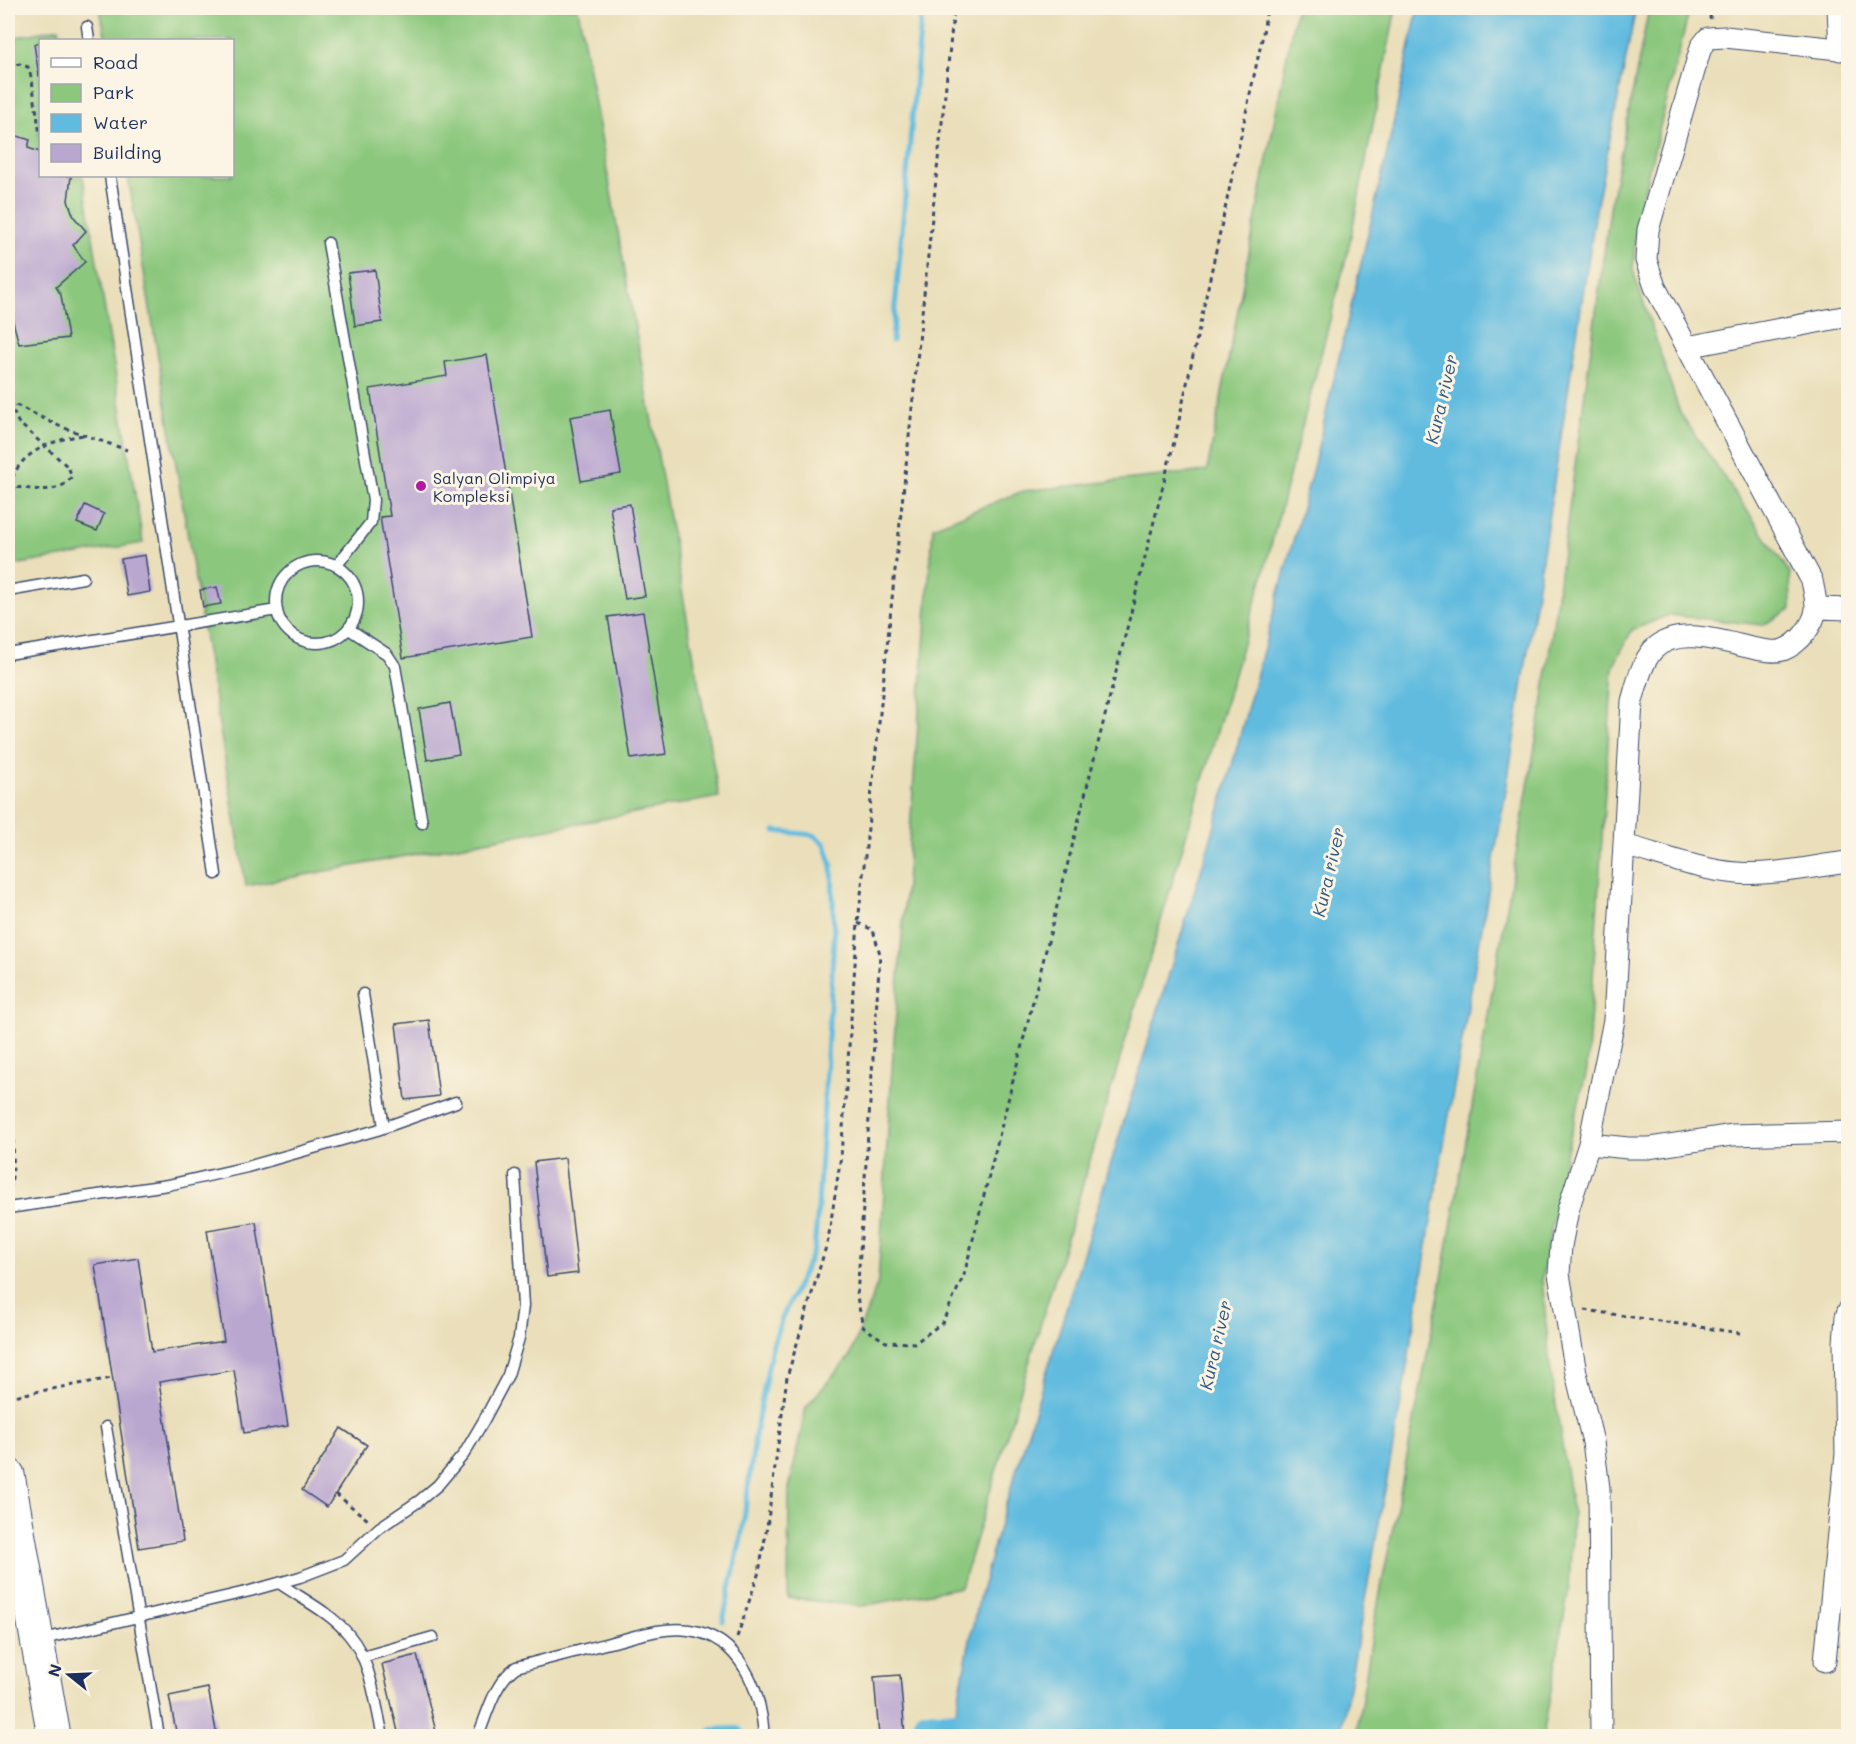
<svg xmlns="http://www.w3.org/2000/svg" width="1856" height="1744" font-family="Mali,sans-serif">
  <style>
    .green { fill: #8bc77d; stroke: #537b6e; stroke-width: 1.5 }
    .water { fill: #61bbdf; stroke: #3e759e; stroke-width: 1.5 }
    .lines { fill: none; stroke-linecap: round; stroke-linejoin: round }
    .stream { stroke: #61bbdf; stroke-width: 5 }
    .canal { stroke: #61bbdf; stroke-width: 18 }
    .building { fill: #baa7d0 }
    .lane-casing { stroke: #3a496c; stroke-width: 13 }
    .street-casing { stroke: #3a496c; stroke-width: 23 }
    .primary-casing { stroke: #3a496c; stroke-width: 35 }
    .path { stroke: #3a496c; stroke-width: 3; stroke-dasharray: 4.5 4.5; stroke-linecap: butt }
    .lane { stroke: #fff; stroke-width: 10 }
    .street { stroke: #fff; stroke-width: 21 }
    .primary { stroke: #fff; stroke-width: 33 }
    .poi-dot { fill: #b5179e; stroke: #fcf5e5; stroke-width: 2 }
    .labels { text-anchor: middle; dominant-baseline: central; stroke-width: 6; stroke-linejoin: round; paint-order: stroke }
    .poi-label { font-size: 16px; fill: #1b2f5e; stroke: #fcf5e5; text-anchor: start }
    .water-label { font-size: 18px; font-style: italic; fill: #305985; stroke: #fcf5e5 }
  </style>
  <rect width="100%" height="100%" fill="#fcf5e5"/>
  <filter id="ink" filterUnits="userSpaceOnUse"><feTurbulence type="fractalNoise" baseFrequency=".0167" numOctaves="2"/><feDisplacementMap in="SourceGraphic" scale="12" xChannelSelector="R" yChannelSelector="G"/><feConvolveMatrix kernelMatrix="1 2 1 2 8 2 1 2 1" color-interpolation-filters="sRGB"/></filter>
  <filter id="wash" filterUnits="userSpaceOnUse"><feTurbulence type="fractalNoise" baseFrequency=".008" numOctaves="4" result="noise"/><feDisplacementMap in="SourceGraphic" scale="24" xChannelSelector="R" yChannelSelector="G"/><feGaussianBlur stdDeviation="1.35" result="paint"/><feColorMatrix in="noise" values="0 0 0 0 0 0 0 0 0 0 0 0 0 0 0 0 0 1.4 0 .05"/><feComposite in="paint" operator="in"/></filter>
  <g filter="url(#wash)">
    <rect width="100%" height="100%" fill="#eadfba"/>
    <path class="green" d="M100,8H578L719,797L246,886L128,176H232V40H106Z
      M1296,8H1396L1348,251L1263,576L1069,1231L961,1587L862,1606L788,1598L789,1489L806,1407L850,1356L878,1282L893,1054L933,527L1023,491L1207,471Z
      M1649,8H1690L1637,218L1633,270L1680,413L1790,573L1791,609L1763,625L1669,615L1632,630L1613,667L1587,1070L1564,1162L1542,1278L1550,1366L1573,1515L1569,1588L1543,1736H1356L1374,1624L1441,1284L1542,706L1611,202Z
      M59,28L61,40H40V176H83L143,543L8,566V39Z"/>
    <path class="water" d="M1418,8H1636L1597,204L1507,785L1444,1143L1402,1397L1340,1736H951L976,1610L1001,1520L1222,802L1314,464L1387,153Z"/>
    <g class="lines">
      <path class="stream" d="M892,341L922,8
        M723,1621L742,1533L756,1429L772,1347L782,1318L814,1250L818,1207L834,937L832,866L825,844L814,835L775,831"/>
      <path class="canal" d="M923,1720H978
        M714,1736L736,1735"/>
    </g>
    <g id="blocks">
      <path class="building" d="M40,43V76H39L34,44Z
        M8,133L30,140L28,148L40,152V176H71L68,201L74,217L86,231L73,245L85,262L56,287L61,295L68,338L19,344L12,318L8,311Z
        M375,270L382,322L355,326L348,273Z
        M487,355L532,637L403,658L380,517L390,516L370,389L447,376L445,362Z
        M610,410L621,474L581,481L570,417Z
        M630,504L645,596L625,599L610,507Z
        M85,505L104,514L97,531L77,523Z
        M145,555L150,592L127,596L121,559Z
        M217,587L221,604L203,607L200,590Z
        M643,612L666,754L631,759L608,617Z
        M450,703L459,754L427,760L419,709Z
        M429,1020L439,1096L405,1100L396,1024Z
        M565,1158L578,1273L547,1277L534,1162Z
        M256,1222L288,1426L244,1433L234,1370L159,1382L183,1541L139,1548L95,1265L138,1258L152,1352L224,1341L207,1230Z
        M341,1428L367,1445L327,1507L302,1490Z
        M417,1655L437,1736H399L382,1664Z
        M900,1675L905,1736H879L874,1677Z
        M208,1688L217,1736H177L169,1696Z"/>
    </g>
  </g>
  <g filter="url(#ink)">
    <use href="#blocks" fill-opacity="0" stroke="#3a496c" stroke-width="1.5"/>
    <g class="lines">
      <g class="lane-casing">
        <path id="lane" d="M87,27L89,40
          M110,176L216,874
          M328,243L373,500L371,522L337,565
          M276 602a41 41 0 1 1 82 0a41 41 0 1 1-82 0Z
          M8,591L83,578
          M349,629L387,654L395,666L422,823
          M8,654L277,610
          M363,994L384,1127
          M8,1208L168,1185L247,1167L377,1130L456,1102
          M106,1427L159,1736
          M279,1583C302,1599 331,1613 349,1635C372,1662 375,1704 383,1736
          M39,1640L250,1591L300,1577L344,1560L379,1528L419,1501L438,1485L464,1454L484,1420L508,1375L519,1338L523,1306L515,1175
          M362,1657L433,1637
          M478,1736C488,1712 494,1683 516,1667C547,1659 578,1651 609,1643C634,1637 663,1626 689,1630C741,1637 761,1691 764,1736"/>
      </g>
      <g class="street-casing">
        <path id="street" d="M1838,8L1840,50
          M1687,347L1848,316
          M1818,608L1848,609
          M1624,845C1661,855 1699,870 1737,873C1773,876 1813,866 1848,862
          M1589,1144L1628,1148H1649L1732,1135L1848,1132
          M8,1604L28,1600
          M1825,1661L1846,1454L1844,1343L1846,1317L1848,1311
          M1601,1736L1599,1488L1593,1442L1576,1373L1559,1274L1561,1246L1568,1210L1589,1144L1614,1020L1632,701C1637,684 1641,664 1653,650C1678,624 1726,643 1756,649C1764,650 1775,653 1783,650C1791,647 1800,640 1805,633C1820,613 1817,605 1812,581L1655,287L1646,260L1648,230L1701,47L1708,38L1725,37L1848,50"/>
      </g>
      <g class="primary-casing">
        <path id="primary" d="M8,1475L54,1736"/>
      </g>
      <path class="path" d="M1710,19L1711,8
        M8,67L20,64L28,67L32,80L40,135
        M8,401L59,426L127,450
        M8,486C28,488 60,497 72,476L68,467L18,422L14,413L16,405
        M9,486C12,478 16,468 23,461C39,445 63,438 84,435
        M858,923L873,930L880,954L857,1297L863,1327L886,1342L915,1343L942,1323L964,1275L1176,434L1262,39L1267,8
        M8,1104C14,1133 16,1164 9,1194
        M1848,1201L1846,1251L1848,1273
        M1585,1310L1740,1333
        M8,1397L112,1378
        M336,1494L368,1520
        M737,1637L759,1572L767,1527L787,1377L828,1240L841,1156L858,923L954,8"/>
      <use href="#lane" class="lane"/>
      <use href="#street" class="street"/>
      <use href="#primary" class="primary"/>
    </g>
  </g>
  <circle class="poi-dot" cx="421" cy="486" r="6"/>
  <g class="labels">
    <g class="poi-label">
      <text x="433" y="477">Salyan Olimpiya<tspan x="433" dy="18">Kompleksi</tspan></text>
    </g>
    <g class="water-label">
      <text transform="translate(1441 399) rotate(-77)">Kura river</text>
      <text transform="translate(1328 872) rotate(-77)">Kura river</text>
      <text transform="translate(1215 1345) rotate(-77)">Kura river</text>
    </g>
  </g>
  <rect width="1856" height="1744" fill="none" stroke="#fcf5e5" stroke-width="30"/>
  <rect x="39" y="39" width="195" height="138" fill="#fcf5e5" stroke="#a2a6af" stroke-width="1.5"/>
  <rect x="51" y="58" width="30" height="9" fill="#ffffff" stroke="#a2a6af" stroke-width="1.5"/>
  <text x="93" y="69" font-size="18" fill="#1b2f5e">Road</text>
  <rect x="51" y="84" width="30" height="18" fill="#8bc77d" stroke="#a2a6af" stroke-width="1.5"/>
  <text x="93" y="99" font-size="18" fill="#1b2f5e">Park</text>
  <rect x="51" y="114" width="30" height="18" fill="#61bbdf" stroke="#a2a6af" stroke-width="1.5"/>
  <text x="93" y="129" font-size="18" fill="#1b2f5e">Water</text>
  <rect x="51" y="144" width="30" height="18" fill="#baa7d0" stroke="#a2a6af" stroke-width="1.5"/>
  <text x="93" y="159" font-size="18" fill="#1b2f5e">Building</text>
  <g transform="translate(69 1675) rotate(288)" stroke="#fcf5e5" stroke-width="4.5" paint-order="stroke">
  <path d="M0-4.5L10 22L0 15L-10 22Z" fill="#1b2f5e"/>
  <text y="-9" font-size="16" font-weight="bold" text-anchor="middle" fill="#1b2f5e">N</text>
  </g>
</svg>
